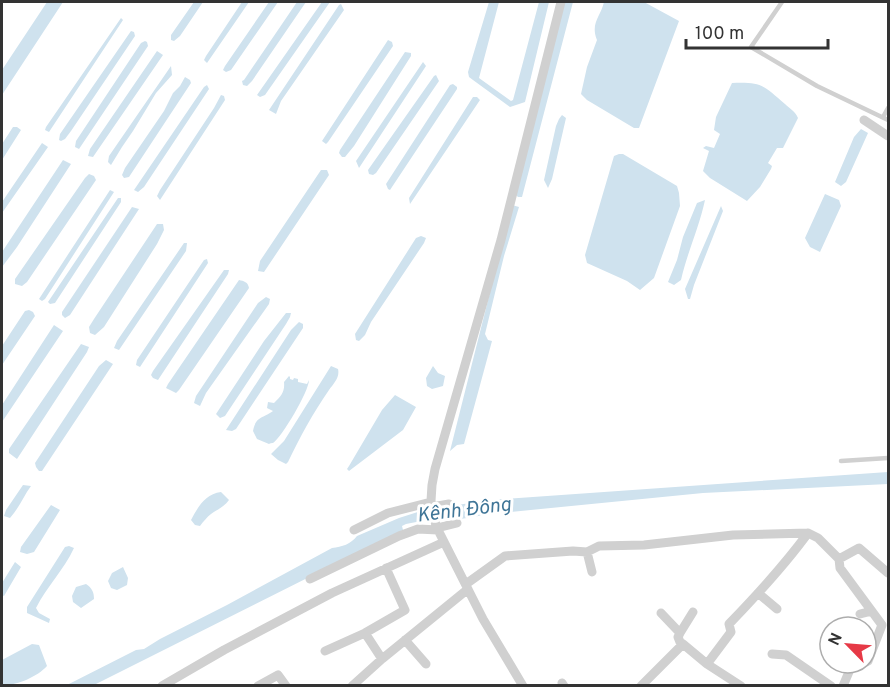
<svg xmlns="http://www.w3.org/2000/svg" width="890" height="687" font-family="Overpass,sans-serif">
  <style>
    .water { fill: #cfe2ee }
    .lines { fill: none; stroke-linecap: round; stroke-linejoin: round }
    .lane { stroke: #d0d0d0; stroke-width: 4.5 }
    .street { stroke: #d0d0d0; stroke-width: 9 }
    .labels { text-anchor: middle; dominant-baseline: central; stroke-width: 6; stroke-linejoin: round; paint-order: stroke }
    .water-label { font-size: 20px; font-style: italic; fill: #3f7597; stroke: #fff }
  </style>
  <rect width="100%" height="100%" fill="#fff"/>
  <path class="water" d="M47,2H63L2,95V70Z
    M194,2H203L180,36L174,41L171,40V35Z
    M242,2H249L207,63L204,60L206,56Z
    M269,2H278L231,70L226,72L223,70L225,66Z
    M297,2H306L252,81L247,86L243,85L242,81L244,80Z
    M322,2H330L265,95L260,97L257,95Z
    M489,2H499L479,78L511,101L513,100L539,2H549L525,102L510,107L473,80L469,77L468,72Z
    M564,2H573L522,197H518L516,195Z
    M604,2H644L679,21L639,128H634L587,100L581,94L587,67L597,40C590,23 601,16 604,2Z
    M341,4L344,10L281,101L276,114L269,110L339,5Z
    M121,18L123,20L49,132L45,130L46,127Z
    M131,31L134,32L135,36L71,131L65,139L61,141L59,140L60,134Z
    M388,40L392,42L393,46L328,142L326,144L322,141Z
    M145,41L147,42L148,46L79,149L75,147L76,141L141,43Z
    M157,51L163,55L93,157L88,156L90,149Z
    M405,52L411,53V56L354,146L345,157H342L339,153L340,150Z
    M423,62L426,66L359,168L356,161Z
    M171,66L172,75L156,93L133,131L122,147L111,165L108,162L109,156Z
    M436,75L439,81L376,173L373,175L369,174L368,170L434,76Z
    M185,77L190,80L191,83L129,177L124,178L122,175L125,168L164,111L173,93L180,86Z
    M732,83C762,82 763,85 785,104C790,109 795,111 798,118L783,148H777L768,163L772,166L771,169L760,187L747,201L710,178L703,171L709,151L703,148L706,146L714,148L720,134L714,130L716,117Z
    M453,84L457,87V89L390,190L388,189L386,184L450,85Z
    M207,85L209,89L144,187L138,192L134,190L204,87Z
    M221,95L224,96L225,100L160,200L157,196L160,190L214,108Z
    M473,97H477L480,100L410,204L409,198Z
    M562,115L566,118L552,179L548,188L544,180L556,126L559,119Z
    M13,127H17L21,130L2,160V144Z
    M861,129L868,133L846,182L841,186L835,182L854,137Z
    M42,143L48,147L2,213V202Z
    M619,154H623L677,186L679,193L680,206L654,278L640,290L627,281L587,263L585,255L614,156Z
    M63,160L71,164L17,247L2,267V252Z
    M321,170H327L329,175L264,272L258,271L260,261Z
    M89,174L94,176L96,180L27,282L22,286L15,284V279L85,178Z
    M110,190L114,192L45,299L42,301L39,299Z
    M825,194L839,200L841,206L820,252L810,247L805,238Z
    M118,198H121V202L55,303L50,304L48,302Z
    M705,200C699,228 687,253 681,280L674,285L668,282L677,260L683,237L697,203Z
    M512,205L519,207L504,256L485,334L488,340L492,341L464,444L457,445L450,451Z
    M721,206L723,211L694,285L690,299H688L685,289Z
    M132,207L139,209L70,315L65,318L62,315V312Z
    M157,224H163L164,230L157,244L104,327L95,335L90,333L89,327L94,319Z
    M421,236L426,238L424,243L371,322L365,335L359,341L356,340L355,334L416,238Z
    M184,243H187L186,251L119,350L114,348L117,341Z
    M207,259L208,263L140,367L136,365L137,360L204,260Z
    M224,270H229L228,274L158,380L153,378L151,375L153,371Z
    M239,280C244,281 248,282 249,288L179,390L176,393L166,388L168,384Z
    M266,297L270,299L269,304L206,393L200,406L194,403L196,396L258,303Z
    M29,310L33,312L35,316L2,365V346L25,311Z
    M286,313H291L290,317L286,324L225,416L220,418L216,414L264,341Z
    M299,322L303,324V328L236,429L232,431L226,430L291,330Z
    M54,325L63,331L2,422V405Z
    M81,344L89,347L87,352L17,459L9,453V449Z
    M106,360L113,364L42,471H39L36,467L35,463L99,366Z
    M331,366L338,369C340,377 334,383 329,390C313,413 300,437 288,462L286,464L278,460L271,454L284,441Z
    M433,366L438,373L445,376L443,386L432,389L427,386L426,378Z
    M289,376L290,377V379L293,380L294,378L298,379V382L307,384L309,380C309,391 282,437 273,443C272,443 270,443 269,444L257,439L253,431C256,416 262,419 273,411L267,408L268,402L274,403C281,396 285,392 284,382Z
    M395,395L416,407L403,430L349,471L347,469L349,466L382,410Z
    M888,472V484L703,493L490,514L455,520L452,515L406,524L402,526L403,530L94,685L65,686L136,650L144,649L160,639L227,605L332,548C342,547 351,544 357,536L399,518L424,510L490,500Z
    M23,485L31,486C23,497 19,508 10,518L4,516L6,510Z
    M221,492L229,500C224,507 218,509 211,514C207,517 203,522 200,526L195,525L191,520C198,507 205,494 221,492Z
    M51,505L60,510L34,552L27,554L20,552L21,547Z
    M69,546L74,548C64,570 47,586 36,608L39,613L50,619L49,623L27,613V607L65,547Z
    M15,562L21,567L4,596L2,595V583Z
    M123,567L128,578L127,585L117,590L111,588L108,581L112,573Z
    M86,584C92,588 94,592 94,599L81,608L73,602L72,596L76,587Z
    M32,644L39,645L47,666C37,677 16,686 2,685V660Z"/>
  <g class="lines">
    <path class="lane" d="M782,2L751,47L817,86L888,120
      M883,117L888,108
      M841,461L888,458"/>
    <path class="street" d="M864,120L888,136
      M432,507L449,504
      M437,528L457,523
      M354,530L388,513L431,502
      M587,552L592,572
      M839,559L859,548L888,573
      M310,579L399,536L418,529L438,530
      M466,584L505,556L573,551L587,552L599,546L644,545L733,535L808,533L818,538L839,559L840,568L882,625L868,661L866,662
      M758,593L777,609
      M661,613L680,633L678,637L680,642L683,644
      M860,614L872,611
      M680,633L693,612
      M405,640L426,664
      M825,642L830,646
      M325,651L365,633
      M772,654L786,655L831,686
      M382,659L365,633L405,610L386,568
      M707,664L731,632L729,624C757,595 784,566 808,533
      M562,683L564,686
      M162,686L224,650L332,593L444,542
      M258,686L278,675L286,686
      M352,686L382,659L468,589
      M523,686L483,619L436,526L431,501L432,485L435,469L501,240L561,2
      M641,686L683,644L707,664L741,686
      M843,686L851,667L862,663"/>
  </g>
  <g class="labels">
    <g class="water-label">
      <text transform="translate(464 511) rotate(-7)">Kênh Đông</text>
    </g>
  </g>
  <rect width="890" height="687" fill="none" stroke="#333333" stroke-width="6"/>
  <g transform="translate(848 645) rotate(295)"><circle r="28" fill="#ffffff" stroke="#adadad" stroke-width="1.5"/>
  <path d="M0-4.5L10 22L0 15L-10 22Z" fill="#e63946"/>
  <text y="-9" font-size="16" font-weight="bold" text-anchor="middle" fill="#333333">N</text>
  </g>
  <path d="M686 39v9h142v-9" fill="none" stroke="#333333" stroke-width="3"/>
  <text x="695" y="39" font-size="18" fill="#333333" stroke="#ffffff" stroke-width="4.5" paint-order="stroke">100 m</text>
</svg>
